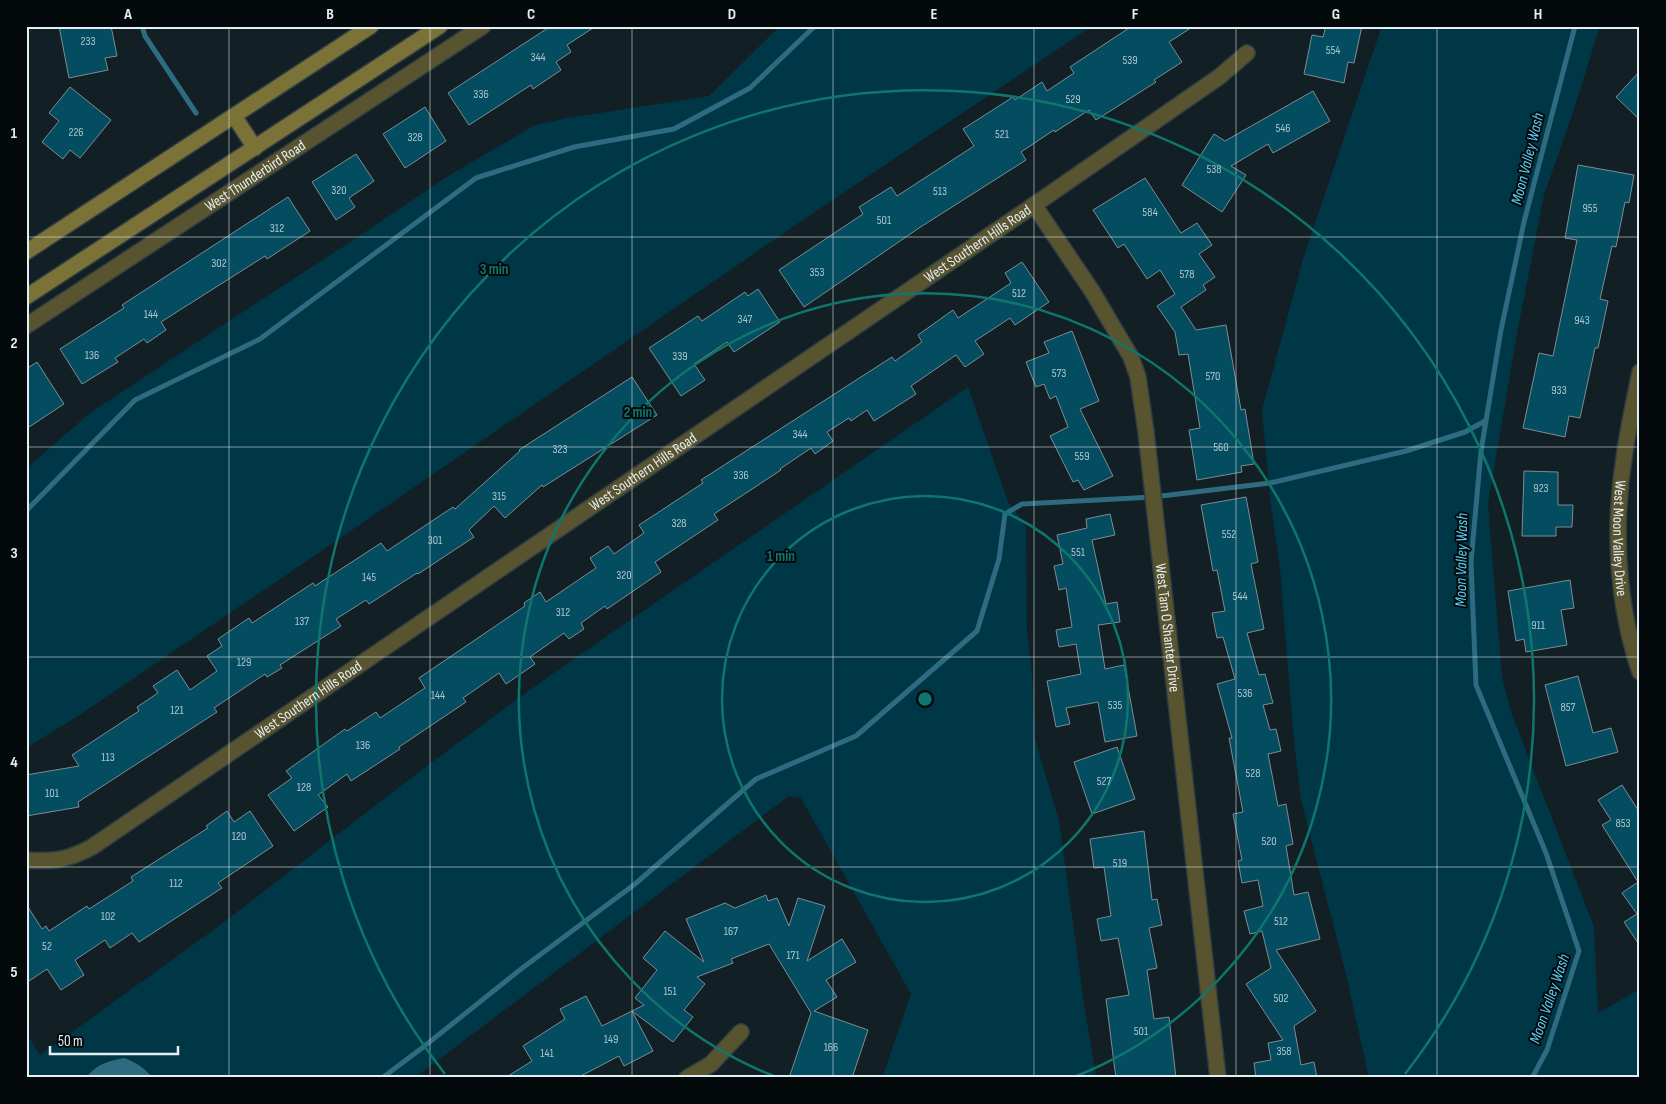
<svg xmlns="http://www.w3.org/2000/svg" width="1666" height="1104" font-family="'Sofia Sans Condensed',sans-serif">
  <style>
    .green { fill: #003747 }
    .water { fill: #2e6b81 }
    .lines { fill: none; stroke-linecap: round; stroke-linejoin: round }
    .stream { stroke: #2e6b81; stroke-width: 5 }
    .building { fill: #044c60; stroke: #7c8d94 }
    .street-casing { stroke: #303d42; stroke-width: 18 }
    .secondary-casing { stroke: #303d42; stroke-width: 18 }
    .street { stroke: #595430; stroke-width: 15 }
    .secondary { stroke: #7b7237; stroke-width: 15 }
    .grid { fill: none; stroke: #e5eef2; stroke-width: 1; stroke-opacity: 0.55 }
    .ring { fill: none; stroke: #0f766e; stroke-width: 2.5 }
    .labels { text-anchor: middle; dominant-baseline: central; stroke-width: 4; stroke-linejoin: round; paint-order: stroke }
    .number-label { font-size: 12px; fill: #adc6ce }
    .street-label { font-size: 15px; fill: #e5eef2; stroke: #04090b }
    .water-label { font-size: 16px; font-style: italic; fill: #5ad0f8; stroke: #04090b }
    .centre { fill: #0f766e; stroke: #04090b; stroke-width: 2.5 }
    .ring-label { font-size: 15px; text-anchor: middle; font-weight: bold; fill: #0f766e; stroke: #04090b; stroke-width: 4; stroke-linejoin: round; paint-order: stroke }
    .neatline { fill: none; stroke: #e5eef2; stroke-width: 2 }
    .grid-label { font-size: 16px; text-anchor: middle; font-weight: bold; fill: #e5eef2 }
  </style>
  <rect width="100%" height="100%" fill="#122025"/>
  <path class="green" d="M780,26H1092L797,224L317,554L78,716L26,748V469L90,413L261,300L355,239L445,178L535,125L568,118L709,96Z
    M1382,26H1600L1573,112L1544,195L1516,339L1488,504L1502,677L1511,712L1594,927L1598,1013L1640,989V1078H1369L1345,970L1301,800L1293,730L1280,568L1270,498L1262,410L1304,256Z
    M968,387L1008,502L1026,526L1027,632L1032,674L1035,739L1059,821L1084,1004L1096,1078H882L911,994L801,798L789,796L414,1078H26V1033L40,1055L215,929L428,765L552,674Z"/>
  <path class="water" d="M124,1058C136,1062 144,1068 153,1078H86C96,1064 108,1061 124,1058Z"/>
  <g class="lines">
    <path class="stream" d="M142,26L145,36L196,113
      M26,511L135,400L260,339L476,178L574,147L674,129L750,88L815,26
      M382,1078L422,1048L521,969L635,884L756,779L856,736L977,631L999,559L1005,514L1022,504L1153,497L1270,483L1406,451L1465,432L1485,421
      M1532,1078L1547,1050L1579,951L1546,853L1476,685L1471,562L1481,451L1501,330L1524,222L1575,26"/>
  </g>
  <path class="building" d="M59,26H111L117,56L105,58L108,70L69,78Z
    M551,26H596L567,45L571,52L556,62L561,70L533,89L531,85L469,125L448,93Z
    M1132,26H1194L1169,42L1182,62L1154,80L1156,82L1096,120L1089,110L1055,132L1054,130L1021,152L1026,160L919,228L804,307L779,270L863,214L859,207L891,187L897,196L974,146L963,129L1013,97L1015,100L1042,82L1047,91L1074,73L1070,67Z
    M1326,26H1362L1354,63L1348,62L1344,83L1304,74L1312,35L1323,37Z
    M1640,71V120L1616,97Z
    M70,87L111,120L80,158L70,150L63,159L42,142L59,121L49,113Z
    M1313,91L1330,121L1273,153L1268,144L1231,166L1246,175L1222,212L1182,185L1214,134L1225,141Z
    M425,107L446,141L405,168L383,134Z
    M356,154L374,181L349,198L355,207L336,220L312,182Z
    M1578,165L1634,175L1629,203L1625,202L1616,247L1612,246L1600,299L1608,301L1598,348H1595L1580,418L1569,416L1565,437L1523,428L1539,353L1553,356L1577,240L1565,238Z
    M1145,178L1181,233L1197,223L1212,245L1199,254L1215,277L1203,285L1206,290L1181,307L1196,330L1226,325L1241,410L1245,409L1254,464L1241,466L1242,472L1197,480L1189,430L1200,428L1188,354L1179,355L1175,332L1157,306L1175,294L1160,270L1147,279L1124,244L1118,248L1093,210Z
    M288,197L310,231L267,259L265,256L161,322L166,330L147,343L144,339L115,358L118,362L82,384L60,349L124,308L122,305Z
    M1022,262L1049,302L1015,325L1010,318L975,341L984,354L965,367L956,355L911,386L916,394L874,421L867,410L851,421L849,418L827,432L833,441L815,454L811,448L780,469L781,470L714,514L718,520L655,562L661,572L607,609L605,606L581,623L584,629L569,639L564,633L530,657L535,664L506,684L499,673L463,698L466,702L399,747L400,749L351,781L347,774L318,795L328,807L294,831L268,795L292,778L286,771L345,729L347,731L376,712L380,718L425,688L419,678L525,606L524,603L540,592L546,602L596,568L590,558L608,546L614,554L644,533L639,525L703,483L701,480L892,357L895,361L922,342L918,335L953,310L958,318L1011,283L1005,273Z
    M758,289L780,322L734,352L727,342L694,364L705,380L681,396L649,348L698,316L702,321L745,292L748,296Z
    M1072,331L1099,401L1080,409L1113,476L1084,490L1078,480L1073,482L1050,436L1068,427L1056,396L1050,399L1044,384L1036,387L1026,362L1049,353L1044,342Z
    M37,362L64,404L26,429V369Z
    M632,377L657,415L543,487L542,485L505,518L494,506L469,530L474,537L418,574L417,573L369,604L366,600L336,619L341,626L280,665L282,668L267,677L265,674L214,708L217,712L78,802L79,807L26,816V775L79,766L72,755L139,711L137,707L158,693L153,686L177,670L190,690L217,671L207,656L222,646L218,639L249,618L252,623L313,583L315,586L381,543L387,551L453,507L455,509L520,451L519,450Z
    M1524,471L1558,472V505H1573L1572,527H1556V536H1522Z
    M1246,497L1258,562L1251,564L1264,629L1247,633L1259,675L1265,674L1273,703L1263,705L1270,730L1276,729L1281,751L1268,754L1278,806L1286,804L1293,844L1286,846L1294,895L1308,892L1320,939L1276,950L1316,1011L1294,1026L1301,1065L1314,1062L1317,1078H1256L1254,1063L1271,1060L1268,1043L1283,1040L1246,984L1271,968L1262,931L1250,934L1244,911L1263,906L1258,880L1242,883L1238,861L1242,860L1233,814L1243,812L1229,738H1232L1217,684L1235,679L1223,637L1217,638L1212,613L1225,611L1217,570L1213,571L1201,505Z
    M1110,514L1115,535L1092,540L1106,604L1117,602L1120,622L1098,625L1105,669L1124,665L1137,736L1105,742L1098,702L1066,708L1070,724L1056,727L1047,681L1081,674L1076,644L1059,647L1056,630L1072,627L1066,588L1059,590L1054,566L1063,564L1057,535L1087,528L1086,519Z
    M1570,580L1574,608L1561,610L1567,645L1526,652L1524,639L1516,641L1508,591Z
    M1578,676L1593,733L1611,728L1618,752L1566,766L1545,685Z
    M1117,747L1135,799L1092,814L1074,762Z
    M1622,785L1640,813V946L1624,922L1637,914L1622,893L1638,882L1602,825L1611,820L1598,800Z
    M227,811L234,822L250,811L273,846L218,883L222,888L139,942L132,933L110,948L105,940L75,960L84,975L61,990L47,969L26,983V904L42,929L46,926L49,931L87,906L89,909L133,881L131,877L208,828L206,826Z
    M1144,831L1152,900L1157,899L1162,925L1149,928L1157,968L1147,970L1154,1019L1169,1017L1176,1078H1116L1114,1063L1106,999L1129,995L1118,938L1101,941L1097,919L1111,916L1104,867L1094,868L1090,839Z
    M766,895L768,901L777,898L789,926L798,898L825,906L807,961L842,939L856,962L826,980L837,997L814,1011L868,1030L852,1078H789L811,1013L769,944L731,959L733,963L697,977L705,984L684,1010L693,1017L673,1042L632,1011L644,1005L635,998L657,970L643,958L665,931L704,962L686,919L725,903L735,908Z
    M586,996L602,1026L632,1011L653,1051L624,1066L619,1056L577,1078H505L532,1061L523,1046L565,1019L560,1009Z"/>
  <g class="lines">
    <g class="street-casing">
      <g id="street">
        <path id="s1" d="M1034,205L1092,291L1131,357L1138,377L1146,432L1218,1078"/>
        <path id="s2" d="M26,326L483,26"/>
        <path id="s3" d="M1640,372C1635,398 1629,424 1625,451C1613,523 1616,602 1640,672"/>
        <path id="s4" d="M26,860C53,862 68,860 92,847L1034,205L1219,77L1247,53"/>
        <path d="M687,1078L711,1064L741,1032"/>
      </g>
    </g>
    <g class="secondary-casing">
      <path id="secondary" d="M234,116L255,148
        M26,252L371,26
        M26,297L440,26"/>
    </g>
    <use href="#street" class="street"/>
    <use href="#secondary" class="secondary"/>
  </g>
  <path class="grid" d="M229,26V1078M430,26V1078M632,26V1078M833,26V1078M1034,26V1078M1236,26V1078M1437,26V1078M26,237H1640M26,447H1640M26,657H1640M26,867H1640"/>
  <g class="ring">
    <circle cx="925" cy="699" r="203"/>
    <path d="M776 1077A406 406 0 1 1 1074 1077"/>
    <path d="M445 1074A609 609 0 1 1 1405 1074"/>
  </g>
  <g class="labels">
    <g class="number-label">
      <text x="88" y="41">233</text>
      <text x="1333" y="50">554</text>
      <text x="538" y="57">344</text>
      <text x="1130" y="60">539</text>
      <text x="481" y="94">336</text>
      <text x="1073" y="99">529</text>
      <text x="1283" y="128">546</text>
      <text x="76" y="132">226</text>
      <text x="1002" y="134">521</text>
      <text x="415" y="137">328</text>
      <text x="1214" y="169">538</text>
      <text x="339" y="190">320</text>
      <text x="940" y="191">513</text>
      <text x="1590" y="208">955</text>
      <text x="1150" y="212">584</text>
      <text x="884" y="220">501</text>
      <text x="277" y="228">312</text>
      <text x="219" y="263">302</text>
      <text x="817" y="272">353</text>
      <text x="1187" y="274">578</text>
      <text x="1019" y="293">512</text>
      <text x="151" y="314">144</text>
      <text x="745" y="319">347</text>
      <text x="1582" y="320">943</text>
      <text x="92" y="355">136</text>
      <text x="680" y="356">339</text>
      <text x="1059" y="373">573</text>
      <text x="1213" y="376">570</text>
      <text x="1559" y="390">933</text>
      <text x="800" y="434">344</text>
      <text x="1221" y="447">560</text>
      <text x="560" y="449">323</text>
      <text x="1082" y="456">559</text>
      <text x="741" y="475">336</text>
      <text x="1541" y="488">923</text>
      <text x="499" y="496">315</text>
      <text x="679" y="523">328</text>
      <text x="1229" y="534">552</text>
      <text x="435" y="540">301</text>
      <text x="1078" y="552">551</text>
      <text x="624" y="575">320</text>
      <text x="369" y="577">145</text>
      <text x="1240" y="596">544</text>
      <text x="563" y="612">312</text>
      <text x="302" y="621">137</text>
      <text x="1538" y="625">911</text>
      <text x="244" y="662">129</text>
      <text x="1245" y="693">536</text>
      <text x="438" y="695">144</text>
      <text x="1115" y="705">535</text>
      <text x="1568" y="707">857</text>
      <text x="177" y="710">121</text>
      <text x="363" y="745">136</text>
      <text x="108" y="757">113</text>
      <text x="1253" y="773">528</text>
      <text x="1104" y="781">527</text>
      <text x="304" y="787">128</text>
      <text x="52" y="793">101</text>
      <text x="1623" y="823">853</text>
      <text x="239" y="836">120</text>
      <text x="1269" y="841">520</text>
      <text x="1120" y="863">519</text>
      <text x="176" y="883">112</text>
      <text x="108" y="916">102</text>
      <text x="1281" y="921">512</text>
      <text x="731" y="931">167</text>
      <text x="47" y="946">52</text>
      <text x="793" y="955">171</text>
      <text x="670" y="991">151</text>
      <text x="1281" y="998">502</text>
      <text x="1141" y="1031">501</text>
      <text x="611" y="1039">149</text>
      <text x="831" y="1047">166</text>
      <text x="1284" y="1051">358</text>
      <text x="547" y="1053">141</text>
    </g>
    <g class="street-label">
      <text stroke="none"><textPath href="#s2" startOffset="274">West Thunderbird Road</textPath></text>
      <text stroke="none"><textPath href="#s4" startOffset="1140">West Southern Hills Road</textPath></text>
      <text stroke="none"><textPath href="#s4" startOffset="735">West Southern Hills Road</textPath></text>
      <text stroke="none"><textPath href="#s3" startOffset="168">West Moon Valley Drive</textPath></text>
      <text stroke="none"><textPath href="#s1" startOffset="454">West Tam O Shanter Drive</textPath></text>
      <text stroke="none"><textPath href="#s4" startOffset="330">West Southern Hills Road</textPath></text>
    </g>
    <g class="water-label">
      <text transform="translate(1528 159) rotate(-76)">Moon Valley Wash</text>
      <text transform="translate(1462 560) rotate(-89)">Moon Valley Wash</text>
      <text transform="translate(1550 999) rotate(-71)">Moon Valley Wash</text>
    </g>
  </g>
  <circle cx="925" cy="699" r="8" class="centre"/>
  <g class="ring-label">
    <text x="494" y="274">3 min</text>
    <text x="638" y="417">2 min</text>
    <text x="781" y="561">1 min</text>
  </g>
  <rect width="1666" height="1104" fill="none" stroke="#04090b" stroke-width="55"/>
  <path d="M50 1046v8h128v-8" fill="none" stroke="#e5eef2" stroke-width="2.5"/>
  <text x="58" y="1046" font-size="15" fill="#e5eef2" stroke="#04090b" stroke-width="4" paint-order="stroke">50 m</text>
  <rect x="28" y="28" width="1610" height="1048" class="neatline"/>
  <g class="grid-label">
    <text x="128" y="19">A</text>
    <text x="330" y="19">B</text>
    <text x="531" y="19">C</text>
    <text x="732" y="19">D</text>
    <text x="934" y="19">E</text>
    <text x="1135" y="19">F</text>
    <text x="1336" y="19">G</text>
    <text x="1538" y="19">H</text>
    <text x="14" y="138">1</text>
    <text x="14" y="348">2</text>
    <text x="14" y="558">3</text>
    <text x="14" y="767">4</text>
    <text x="14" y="977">5</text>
  </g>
</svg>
